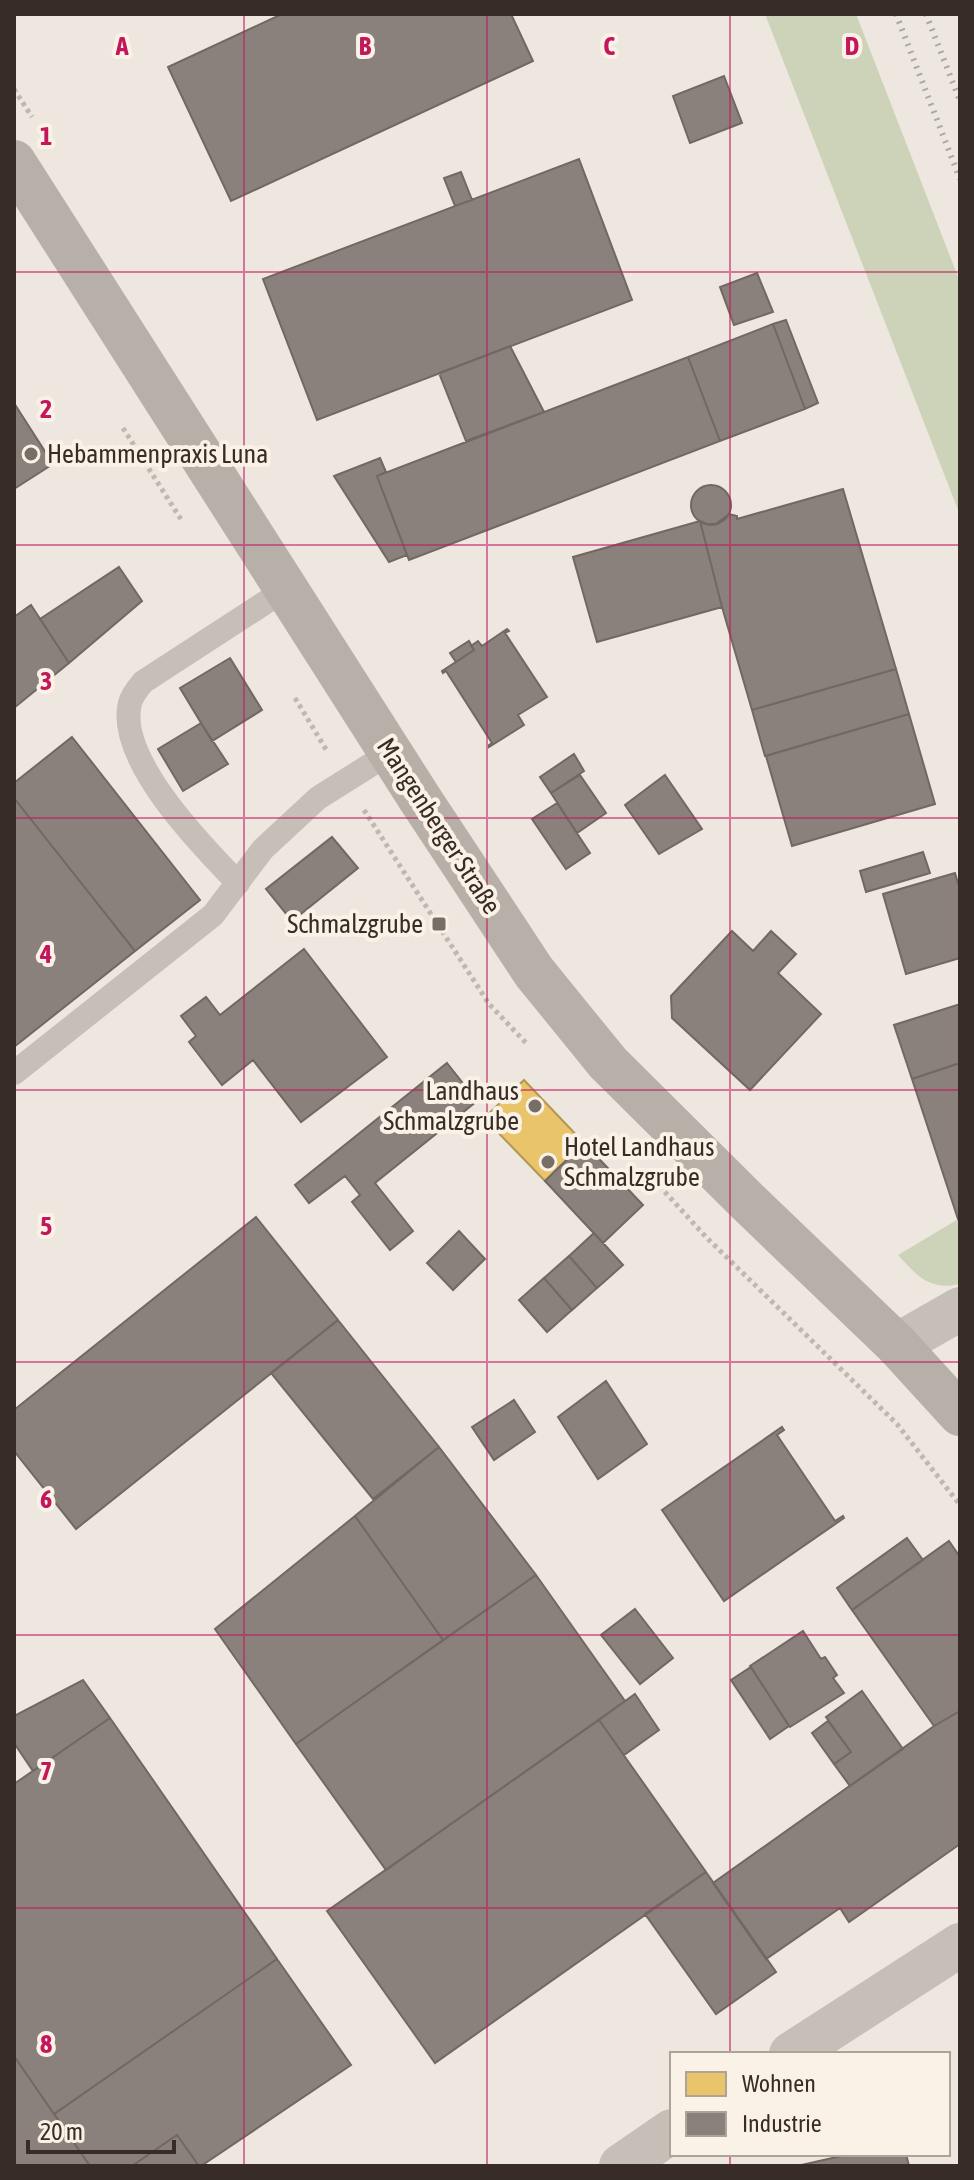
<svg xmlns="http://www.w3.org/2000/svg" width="974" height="2180" font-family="'Asap Condensed',sans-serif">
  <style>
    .green { fill: #cdd3b8 }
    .homes { fill: #e9c46a; stroke: #b49756; stroke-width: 2 }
    .industry { fill: #8a817c; stroke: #716862; stroke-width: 2 }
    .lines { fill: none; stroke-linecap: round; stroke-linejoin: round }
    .path { stroke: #bfb8b1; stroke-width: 5; stroke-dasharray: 4 4; stroke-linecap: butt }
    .service { stroke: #c6bfb8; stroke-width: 24 }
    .minor { stroke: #c6bfb8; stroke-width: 44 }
    .secondary { stroke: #b7b0a9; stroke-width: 44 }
    .rail { stroke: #ada8a3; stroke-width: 6; stroke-dasharray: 2 6; stroke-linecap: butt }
    .grid { fill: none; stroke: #c2185b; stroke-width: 2; stroke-opacity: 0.55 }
    .poi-dot { fill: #776e67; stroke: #faf2e6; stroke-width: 3 }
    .labels { text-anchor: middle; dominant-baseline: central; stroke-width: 8; stroke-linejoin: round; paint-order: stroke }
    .poi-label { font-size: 26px; fill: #372d26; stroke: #faf2e6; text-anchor: start }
    .street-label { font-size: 26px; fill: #372d26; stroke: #faf2e6 }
    .grid-label { font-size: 26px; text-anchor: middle; font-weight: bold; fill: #c2185b; stroke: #faf2e6; stroke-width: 8; stroke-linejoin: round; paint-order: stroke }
  </style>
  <rect width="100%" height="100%" fill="#ede7df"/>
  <path class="green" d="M765,14H856L960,282V515Z
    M960,1218V1284C930,1291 917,1276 898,1255Z"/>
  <path class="homes" d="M524,1080L584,1143L545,1181L484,1118Z"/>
  <path class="industry" d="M282,14H511L533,61L231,201L168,67Z
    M724,76L742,123L690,143L673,96Z
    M579,159L632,300L317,420L263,279Z
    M461,172L472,200L455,206L444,178Z
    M757,273L773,312L734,325L720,287Z
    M786,320L818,403L805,409L773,324Z
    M773,324L805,409L720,441L688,357Z
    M510,346L544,412L466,441L439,373Z
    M688,357L720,441L409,560L377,476Z
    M14,403L53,464L14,489Z
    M380,458L386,472L377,476L407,555L389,562L334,476Z
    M691 505a20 20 0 1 1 40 0a20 20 0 1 1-40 0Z
    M843,489L896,669L752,710L722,607L700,521L707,524H716L729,514L737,516V519Z
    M700,521L722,607L597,642L573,557Z
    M119,567L142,601L69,663L40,619Z
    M31,605L69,663L14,708V617Z
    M507,629L509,631L505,633L547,697L518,715L524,725L489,747V745L492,743L446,671L443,673L442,671L474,650L471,646L478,641L482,646Z
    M469,641L474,650L456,662L450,653Z
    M230,658L262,710L212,741L180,688Z
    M896,669L909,714L765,756L752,710Z
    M909,714L935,804L792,846L766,756Z
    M201,723L228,764L183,791L158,749Z
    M72,737L200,900L135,951L14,798V783Z
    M574,754L584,771L551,793L540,777Z
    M580,775L606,813L577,833L551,793Z
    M665,775L702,829L659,854L625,805Z
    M14,798L135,951L14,1047Z
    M557,803L590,853L566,869L532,819Z
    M332,837L358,868L292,921L266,889Z
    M923,852L930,873L866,892L860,871Z
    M955,873L960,890V958L906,974L883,894Z
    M732,931L753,951L771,931L796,954L778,973L821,1014L750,1090L672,1018L671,996Z
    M304,949L387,1057L301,1122L253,1060L222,1085L189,1042L196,1036L181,1016L206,997L220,1015Z
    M960,1004V1063L912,1079L894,1025Z
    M447,1063L477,1101L375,1183L413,1231L390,1250L352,1202L360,1195L345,1176L309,1203L295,1185Z
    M960,1063V1218L958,1219L912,1079Z
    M584,1143L643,1205L603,1243L545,1181Z
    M256,1217L338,1320L76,1529L14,1451V1410Z
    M459,1231L485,1259L453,1290L427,1263Z
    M594,1233L623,1265L597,1288L569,1256Z
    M569,1256L597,1288L572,1310L544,1278Z
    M544,1278L572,1310L547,1332L519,1300Z
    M338,1320L439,1447L373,1499L271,1373Z
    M606,1381L647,1444L598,1479L558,1417Z
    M514,1400L535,1432L494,1460L472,1427Z
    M782,1427L784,1430L777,1435L835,1521L843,1516L844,1518L724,1601L662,1510Z
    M439,1447L536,1575L443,1640L355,1516Z
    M355,1516L443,1640L296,1744L215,1629Z
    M907,1538L923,1560L852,1610L837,1588Z
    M949,1541L960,1557V1711L934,1726L852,1610Z
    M536,1575L625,1701L386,1870L296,1744Z
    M635,1609L673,1658L640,1684L601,1635Z
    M803,1631L821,1659L825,1657L837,1675L833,1678L844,1693L790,1727L750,1666Z
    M751,1667L789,1726L770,1739L731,1680Z
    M83,1680L110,1718L33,1771L14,1743V1716Z
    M862,1691L903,1749L850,1786L834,1764L851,1752L826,1717Z
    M635,1694L659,1730L624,1755L599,1720Z
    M960,1711V1844L849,1922L840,1908L766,1959L713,1883L934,1726Z
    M110,1718L277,1959L54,2114L14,2056V1784Z
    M599,1720L706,1872L435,2063L327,1911Z
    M828,1721L851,1752L834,1764L812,1733Z
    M706,1872L776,1972L716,2014L645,1914Z
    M277,1959L351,2065L201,2166H199L177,2135L132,2166H90L54,2114Z
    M14,2056L54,2114L90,2166H14Z
    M177,2135L199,2166H132Z
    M850,2154H906L909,2166H797Z"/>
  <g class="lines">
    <path class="path" d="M14,89L32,117
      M123,428L182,521
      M295,698L327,751
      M364,810L489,1004L527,1044
      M654,1180L706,1237L897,1424L960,1505"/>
    <path class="service" d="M238,883C202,846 116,759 130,703C132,695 138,688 143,682L286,589
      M14,1073L213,915L263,849L318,798L391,752"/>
    <path class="minor" d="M897,1345L960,1309
      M791,2054L960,1945
      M621,2166L672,2131"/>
    <path class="secondary" d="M14,162L420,799L534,972L608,1063L748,1202L897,1345L960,1414"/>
    <path class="rail" d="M896,14L960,179
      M926,14L960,101"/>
  </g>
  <path class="grid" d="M244,14V2166M487,14V2166M730,14V2054M14,272H960M14,545H960M14,818H960M14,1090H960M14,1362H960M14,1635H960M14,1908H960M730,2154V2166"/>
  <g class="poi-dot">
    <circle cx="31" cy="454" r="8"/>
    <rect x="431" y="916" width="16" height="16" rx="4"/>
    <circle cx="535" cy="1106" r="8"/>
    <circle cx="548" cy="1162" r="8"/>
  </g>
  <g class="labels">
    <g class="poi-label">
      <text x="47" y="454">Hebammenpraxis Luna</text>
      <text x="423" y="924" text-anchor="end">Schmalzgrube</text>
      <text x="519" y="1091" text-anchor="end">Landhaus<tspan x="519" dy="30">Schmalzgrube</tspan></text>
      <text x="564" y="1147">Hotel Landhaus<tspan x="564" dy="30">Schmalzgrube</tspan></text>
    </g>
    <g class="street-label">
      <text transform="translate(439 826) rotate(57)">Mangenberger Straße</text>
    </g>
  </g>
  <g class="grid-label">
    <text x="122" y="55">A</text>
    <text x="365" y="55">B</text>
    <text x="609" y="55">C</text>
    <text x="852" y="55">D</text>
    <text x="46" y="145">1</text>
    <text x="46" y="418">2</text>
    <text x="46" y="690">3</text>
    <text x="46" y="963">4</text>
    <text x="46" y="1235">5</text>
    <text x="46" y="1508">6</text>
    <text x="46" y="1780">7</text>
    <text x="46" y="2053">8</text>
  </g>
  <rect width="974" height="2180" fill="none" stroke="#372d26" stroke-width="32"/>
  <rect x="670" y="2052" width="280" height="104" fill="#faf2e6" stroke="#aca399" stroke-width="2"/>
  <rect x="686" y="2072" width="40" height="24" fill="#e9c46a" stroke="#aca399" stroke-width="2"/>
  <text x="742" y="2092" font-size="24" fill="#372d26">Wohnen</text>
  <rect x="686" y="2112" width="40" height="24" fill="#8a817c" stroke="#aca399" stroke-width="2"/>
  <text x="742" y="2132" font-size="24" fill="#372d26">Industrie</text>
  <path d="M28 2140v12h146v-12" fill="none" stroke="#372d26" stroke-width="4"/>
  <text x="40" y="2140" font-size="24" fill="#372d26" stroke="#faf2e6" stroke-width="6" paint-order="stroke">20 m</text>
</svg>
